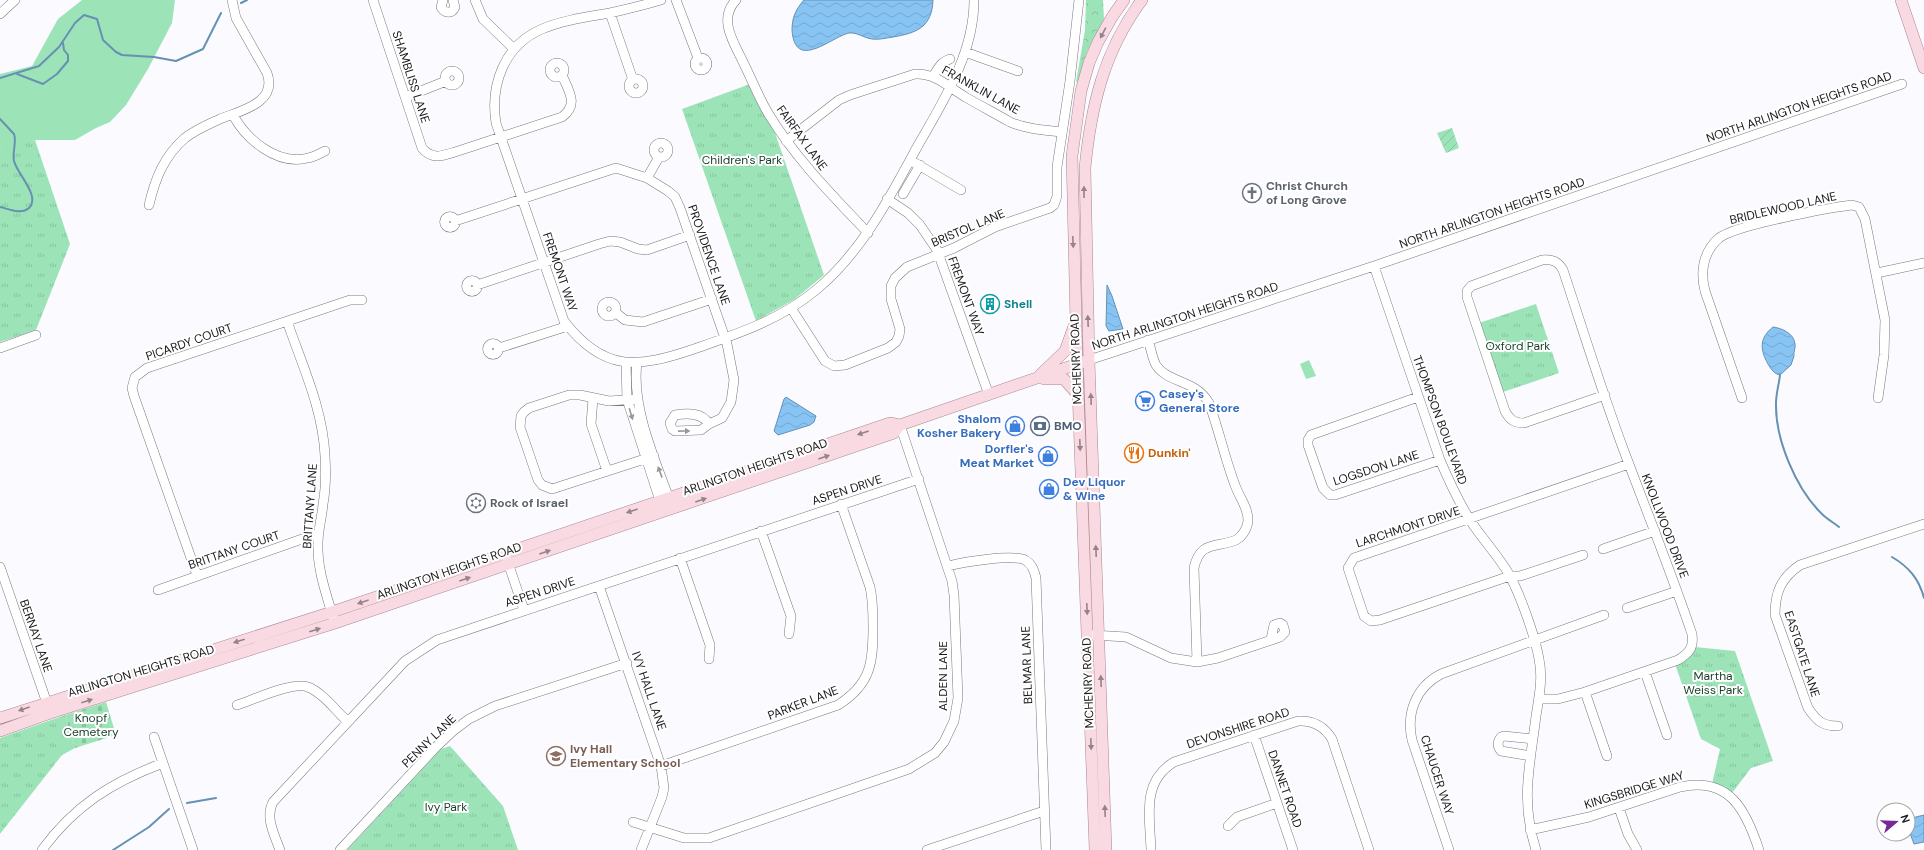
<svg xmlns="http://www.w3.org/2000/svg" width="1924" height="850" font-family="'DM Sans',sans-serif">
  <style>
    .grass { fill: #9ce4b8 }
    .forest { fill: url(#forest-crowns) }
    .cemetery { fill: url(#cemetery-stones) }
    .park { fill: url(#park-tufts) }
    .garden { fill: url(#garden-furrows) }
    .water { fill: url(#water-waves); stroke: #6691b3 }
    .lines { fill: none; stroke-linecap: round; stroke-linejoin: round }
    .stream { stroke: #6691b3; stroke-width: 2 }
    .minor-casing { stroke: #78787f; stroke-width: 10 }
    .major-casing { stroke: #a98790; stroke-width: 12 }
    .minor { stroke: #fff; stroke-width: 9 }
    .major { stroke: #fadae2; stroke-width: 11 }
    .oneway { fill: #958389 }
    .oneway2 { fill: #989899 }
    .labels { text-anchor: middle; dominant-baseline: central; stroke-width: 4; stroke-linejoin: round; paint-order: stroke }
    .street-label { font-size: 12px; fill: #19191c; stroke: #fff }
    .park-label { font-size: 12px; fill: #173e28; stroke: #fff }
    .worship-label { font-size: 12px; font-weight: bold; fill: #5b616d; stroke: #fff; text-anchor: start }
    .culture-label { font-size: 12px; font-weight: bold; fill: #0d838f; stroke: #fff; text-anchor: start }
    .shop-label { font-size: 12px; font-weight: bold; fill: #366cbe; stroke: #fff; text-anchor: start }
    .service-label { font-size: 12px; font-weight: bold; fill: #4e5e75; stroke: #fff; text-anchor: start }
    .food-label { font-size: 12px; font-weight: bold; fill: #c56008; stroke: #fff; text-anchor: start }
    .education-label { font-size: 12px; font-weight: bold; fill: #785e54; stroke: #fff; text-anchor: start }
  </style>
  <defs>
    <pattern id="forest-crowns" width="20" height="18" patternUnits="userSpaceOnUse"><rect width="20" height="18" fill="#9ce4b8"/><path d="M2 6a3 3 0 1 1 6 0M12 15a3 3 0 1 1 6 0" fill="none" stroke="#86c39e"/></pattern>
    <pattern id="cemetery-stones" width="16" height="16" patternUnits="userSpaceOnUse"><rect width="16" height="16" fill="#9ce4b8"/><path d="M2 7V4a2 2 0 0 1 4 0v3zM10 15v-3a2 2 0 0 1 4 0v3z" fill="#86c39e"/></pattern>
    <pattern id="park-tufts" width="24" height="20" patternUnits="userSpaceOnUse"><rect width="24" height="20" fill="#9ce4b8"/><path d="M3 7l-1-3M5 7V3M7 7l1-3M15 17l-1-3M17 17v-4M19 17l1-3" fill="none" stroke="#86c39e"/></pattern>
    <pattern id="garden-furrows" width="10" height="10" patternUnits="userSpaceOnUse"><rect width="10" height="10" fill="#9ce4b8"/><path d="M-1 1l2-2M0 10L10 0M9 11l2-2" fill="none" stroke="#86c39e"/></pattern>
    <pattern id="water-waves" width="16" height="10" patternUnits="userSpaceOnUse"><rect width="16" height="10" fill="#87c4f4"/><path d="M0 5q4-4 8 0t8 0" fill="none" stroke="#74a8d1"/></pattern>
  </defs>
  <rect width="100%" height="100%" fill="#fbfbff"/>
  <path class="grass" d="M82,0H175L172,23L148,69L126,105L110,122L96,128L75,140H35L0,151V74L32,66L58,19Z
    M1309,360L1316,376L1306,379L1300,364Z"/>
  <path class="forest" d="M1086,0H1103L1104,19L1087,52L1079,81L1076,82L1085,30Z"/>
  <path class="cemetery" d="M106,702L116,735L75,748L65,715Z"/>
  <path class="park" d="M750,84L774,130L824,275L795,299L756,321L682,109Z
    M35,140L70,244L36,330L0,342V151L11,144Z
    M1536,304L1559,373L1503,392L1479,323Z
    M1695,647L1735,651L1773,761L1751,768L1732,793L1712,784L1720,749L1701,739L1675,664Z
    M65,715L75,748L62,755L0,834V738Z
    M450,746L503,806L518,850H347L441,749Z"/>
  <path class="garden" d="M1452,128L1459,148L1446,153L1437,133Z"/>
  <path class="water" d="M804,0H933C932,27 917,33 893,37C886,38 879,40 872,39C864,38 857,32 849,33C831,37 795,72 792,30C792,17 796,9 804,0Z
    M1107,285L1112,296L1123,329L1109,331L1106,326Z
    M1773,327C1781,328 1794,333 1795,344C1796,348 1793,352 1794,356L1791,365L1780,375C1774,374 1771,369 1768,364C1760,350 1759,338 1773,327Z
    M786,397L816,416L814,422L810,425L778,435L774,431L784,399Z
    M1924,815V842L1914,844L1908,828V819Z"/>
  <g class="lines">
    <path class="stream" d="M241,3L247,0
      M17,74L43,84L57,74L68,61V55L64,50L63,43
      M0,78L39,66L59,47L75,23L84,15L97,19L103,40L116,52L122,55L154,57L176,61L203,49L221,13
      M0,119L14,134C17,142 12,152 14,161C17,174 41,196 29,208C21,215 9,209 0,207
      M1780,375C1779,384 1776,394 1776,403C1775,439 1796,489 1822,514C1827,519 1834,523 1839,527
      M1892,557C1909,567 1919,579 1924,598
      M187,803L216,798
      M113,850L149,827L169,809"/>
    <g class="minor-casing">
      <path id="minor" d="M373,0L422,148C432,160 442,156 455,152L562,117C579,104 569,92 562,75
        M443,0L441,7C445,14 452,14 455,7L453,0
        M475,0L483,19L514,49
        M661,0C644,5 628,9 610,13C587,17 563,20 542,29C504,45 490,85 496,123L564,321C604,373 638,368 694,349C737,334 780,320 816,290C861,253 889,199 916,149C942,103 974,55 974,0
        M676,0L698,58
        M736,0C717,20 735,44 744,64C752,80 759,98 768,113C795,158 832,195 868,233
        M610,13L633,80
        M0,14L15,0
        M965,52L1018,71
        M695 64a6 6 0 1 1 12 0a6 6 0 1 1-12 0Z
        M550 70a7 7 0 1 1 14 0a7 7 0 1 1-14 0Z
        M445 78a7 7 0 1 1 14 0a7 7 0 1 1-14 0Z
        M933,77C938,68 941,62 950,59
        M629 86a7 7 0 1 1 14 0a7 7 0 1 1-14 0Z
        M406,97L446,81
        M233,115C246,139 277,166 308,158C314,157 319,154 325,151
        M786,141L839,100L850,95L915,74C937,73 949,88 967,98C981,106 996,114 1010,122C1026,129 1044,130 1062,132
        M654 150a7 7 0 1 1 14 0a7 7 0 1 1-14 0Z
        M910,160L961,190
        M647,178L659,157
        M903,194L920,165
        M887,199L908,213L920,225L937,250L989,395
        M149,205C155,179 164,156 185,138C195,130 207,125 220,119C240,111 278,103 267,73L236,18L232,0
        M444.5 222a5.5 5.5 0 1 1 11 0a5.5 5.5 0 1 1-11 0Z
        M455,221L616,168L647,178L668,191L675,197L680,208L727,344L734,380L731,402L722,418L709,424L701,430L675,431L672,429L670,423L675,415C687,413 702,412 709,424
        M1374,266L1440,460C1449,481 1458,501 1470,520C1482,539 1499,556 1510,576C1521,597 1535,636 1539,659C1543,678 1539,697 1536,716C1530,766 1520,800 1536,850
        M1877,273L1924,263
        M466.5 286a5.5 5.5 0 1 1 11 0a5.5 5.5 0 1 1-11 0Z
        M477,285L599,244L610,241L620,242L638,249L647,250L690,235
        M602 309a7 7 0 1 1 14 0a7 7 0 1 1-14 0Z
        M791,308L825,361L834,366L845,365L888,348L896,342L899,336L900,329L891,299V286L895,278L907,267L954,248L995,227L1050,208L1054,205L1057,196V167L1070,81L1079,0
        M616,313L625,320L643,322L712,299
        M287,321C302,365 323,409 325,456C326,472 326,488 323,504C322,517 318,530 318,543C317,569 326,593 333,617
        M1148,340C1151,348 1152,358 1156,365C1167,383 1195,379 1209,403C1219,430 1225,459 1235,485C1239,497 1248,507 1248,520C1248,527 1243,536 1236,540C1217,548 1200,540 1194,568L1197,662
        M487.5 349a5.5 5.5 0 1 1 11 0a5.5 5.5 0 1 1-11 0Z
        M0,348L36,335
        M499,348L568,326
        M1089,360L1374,266L1902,84
        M626,362L627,399L662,507
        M637,363C631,408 656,462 671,504
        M1418,397L1311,435L1308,440V445L1323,488L1330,495H1335L1440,460
        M593,398L591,424L607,471
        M1742,398L1705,291C1700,272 1703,252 1719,238C1735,225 1828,208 1852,205L1859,207L1865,219L1885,320L1884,355L1878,398
        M638,399L609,401L580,395H569L529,408L524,412L521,416L520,427L538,480L542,485L552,489L654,456
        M761,531L791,616L789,634
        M1603,549L1655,531
        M505,554L524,610
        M1583,555L1520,576H1510L1380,620L1371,621L1364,616L1348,568L1354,558L1629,464
        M680,558L710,645L709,659
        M948,566C963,562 1013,554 1025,560C1032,564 1034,570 1036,578L1046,850
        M0,567L49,709
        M197,575L134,396L132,388L135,377L147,368L350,300H362
        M599,586L661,766L664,788L662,797L641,850
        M158,590L319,533
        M1627,608L1677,591
        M1093,635L1126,637L1171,658L1197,662L1218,658L1280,637L1285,632L1283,625L1280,623L1274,625L1271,639
        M1645,672L1667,735
        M1585,692L1607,756
        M1539,699H1558L1585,692L1678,660C1689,653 1694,648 1692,634C1671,572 1647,512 1624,451C1602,392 1583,330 1563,270C1558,261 1552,259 1542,260L1471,286L1467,291V297L1505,411C1510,420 1514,423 1524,423L1605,395
        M237,705C253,700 293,681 308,687C323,693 336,711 348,722
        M1838,726C1822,726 1817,721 1808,708L1775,615C1775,592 1781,578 1800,565L1924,524
        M1254,735L1293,850
        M154,737L193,850
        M1531,756L1501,751C1497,746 1497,742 1501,737L1504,736L1533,739
        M661,766L838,705C871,684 873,663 873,627C873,613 873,600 870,587L841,504
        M1619,808L1628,834L1637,850
        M633,822L684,838H709L909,769L935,753L944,742L954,721L958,698L954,595L952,581L900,425
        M1228,826L1237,817L1277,803
        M1530,830L1589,817L1680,787C1729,776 1746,810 1759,850
        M42,850C74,806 112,782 163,763
        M280,850C274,834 265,817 273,802L405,661L437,640L919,479
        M340,850L437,746L453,731L469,719L495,706L627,663
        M927,850L1044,811
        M1151,850C1150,817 1141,782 1174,762L1298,721C1313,720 1324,726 1332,739L1369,850
        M1449,850L1412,740C1406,713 1416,687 1441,674L1604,615"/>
    </g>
    <g class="major-casing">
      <path id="major" d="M1901,0L1924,68
        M1040,375L1065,351L1074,326
        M1044,379H1064L1078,395
        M0,718L332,612L890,423L900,425L1089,360
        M0,731L50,713L335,623L894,433L900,425
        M1095,850L1077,364L1072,156L1081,91L1089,63L1098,42L1112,17L1124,0
        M1106,850L1089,360L1085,168C1091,106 1104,51 1142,0"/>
    </g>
    <use href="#minor" class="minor"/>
    <use href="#major" class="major"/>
  </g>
  <defs><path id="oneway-solid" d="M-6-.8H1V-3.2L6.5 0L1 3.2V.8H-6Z"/></defs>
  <g class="oneway">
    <use href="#oneway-solid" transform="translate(1103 33) rotate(118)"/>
    <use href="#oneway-solid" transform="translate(1084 192) rotate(-90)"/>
    <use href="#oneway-solid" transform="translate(1073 242) rotate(88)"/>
    <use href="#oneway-solid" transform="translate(1088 321) rotate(-92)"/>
    <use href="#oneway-solid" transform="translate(1091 399) rotate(-92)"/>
    <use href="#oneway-solid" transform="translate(863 433) rotate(161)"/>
    <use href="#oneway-solid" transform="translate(1080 445) rotate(88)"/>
    <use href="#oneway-solid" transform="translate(824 457) rotate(-19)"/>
    <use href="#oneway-solid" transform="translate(701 500) rotate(-19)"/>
    <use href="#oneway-solid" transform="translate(632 511) rotate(161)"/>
    <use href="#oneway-solid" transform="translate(1096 551) rotate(-92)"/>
    <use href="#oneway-solid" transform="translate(545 552) rotate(-19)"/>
    <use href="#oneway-solid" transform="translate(465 579) rotate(-19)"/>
    <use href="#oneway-solid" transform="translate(363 602) rotate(161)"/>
    <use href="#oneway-solid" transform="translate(1087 609) rotate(88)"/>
    <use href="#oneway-solid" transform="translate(315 630) rotate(-17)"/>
    <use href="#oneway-solid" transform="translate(239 641) rotate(163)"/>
    <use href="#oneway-solid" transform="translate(1101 681) rotate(-92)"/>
    <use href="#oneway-solid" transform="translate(87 701) rotate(-17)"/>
    <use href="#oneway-solid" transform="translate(24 709) rotate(161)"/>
    <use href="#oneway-solid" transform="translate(1091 744) rotate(88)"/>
    <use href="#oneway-solid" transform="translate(1105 811) rotate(-92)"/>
  </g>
  <g class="oneway2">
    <use href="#oneway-solid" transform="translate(631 414) rotate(73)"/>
    <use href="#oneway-solid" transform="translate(684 431) rotate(-1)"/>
    <use href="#oneway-solid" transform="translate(660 472) rotate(-110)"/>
  </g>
  <defs>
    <g id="church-ring" transform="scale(1)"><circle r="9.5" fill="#fff" stroke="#6b7280" stroke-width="1.5"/><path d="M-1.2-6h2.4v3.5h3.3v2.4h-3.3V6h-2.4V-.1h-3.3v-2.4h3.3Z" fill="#6b7280"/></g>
    <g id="building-ring" transform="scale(1)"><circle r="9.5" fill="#fff" stroke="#0f9aa8" stroke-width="1.5"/><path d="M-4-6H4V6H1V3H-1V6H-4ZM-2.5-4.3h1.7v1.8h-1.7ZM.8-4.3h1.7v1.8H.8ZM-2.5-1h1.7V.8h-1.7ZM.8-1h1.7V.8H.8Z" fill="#0f9aa8"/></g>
    <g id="supermarket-ring" transform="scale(1)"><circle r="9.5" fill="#fff" stroke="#3f7fe0" stroke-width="1.5"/><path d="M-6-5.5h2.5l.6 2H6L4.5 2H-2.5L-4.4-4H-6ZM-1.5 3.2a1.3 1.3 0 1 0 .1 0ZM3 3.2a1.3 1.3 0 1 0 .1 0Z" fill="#3f7fe0"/></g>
    <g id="shop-ring" transform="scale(1)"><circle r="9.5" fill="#fff" stroke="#3f7fe0" stroke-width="1.5"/><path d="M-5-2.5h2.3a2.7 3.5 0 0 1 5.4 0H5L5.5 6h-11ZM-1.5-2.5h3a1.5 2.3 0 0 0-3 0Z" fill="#3f7fe0"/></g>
    <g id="bank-ring" transform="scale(1)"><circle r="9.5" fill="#fff" stroke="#5c6f8a" stroke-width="1.5"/><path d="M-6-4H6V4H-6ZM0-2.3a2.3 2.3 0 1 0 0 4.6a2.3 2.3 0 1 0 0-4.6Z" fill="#5c6f8a"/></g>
    <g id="restaurant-ring" transform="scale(1)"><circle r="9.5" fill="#fff" stroke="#e8710a" stroke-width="1.5"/><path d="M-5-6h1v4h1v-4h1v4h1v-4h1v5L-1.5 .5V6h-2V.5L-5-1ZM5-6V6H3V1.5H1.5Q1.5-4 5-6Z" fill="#e8710a"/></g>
    <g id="synagogue-ring" transform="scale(1)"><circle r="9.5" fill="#fff" stroke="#6b7280" stroke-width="1.5"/><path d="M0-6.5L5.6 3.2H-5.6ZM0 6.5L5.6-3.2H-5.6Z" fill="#6b7280"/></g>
    <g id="school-ring" transform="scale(1)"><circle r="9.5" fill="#fff" stroke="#8d6e63" stroke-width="1.5"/><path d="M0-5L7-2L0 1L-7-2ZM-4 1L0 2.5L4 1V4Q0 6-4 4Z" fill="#8d6e63"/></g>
  </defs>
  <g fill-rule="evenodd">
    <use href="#church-ring" x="1252" y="193"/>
    <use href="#building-ring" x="990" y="304"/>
    <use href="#supermarket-ring" x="1145" y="401"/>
    <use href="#shop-ring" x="1015" y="426"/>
    <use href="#bank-ring" x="1040" y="426"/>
    <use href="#restaurant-ring" x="1134" y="453"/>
    <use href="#shop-ring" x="1048" y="456"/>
    <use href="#shop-ring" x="1049" y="489"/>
    <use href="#synagogue-ring" x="476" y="503"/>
    <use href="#school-ring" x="556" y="756"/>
  </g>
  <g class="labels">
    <g class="street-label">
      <text transform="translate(411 77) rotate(72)">SHAMBLISS LANE</text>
      <text transform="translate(981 90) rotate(29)">FRANKLIN LANE</text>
      <text transform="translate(1799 107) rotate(-19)">NORTH ARLINGTON HEIGHTS ROAD</text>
      <text transform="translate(802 138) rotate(54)">FAIRFAX LANE</text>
      <text transform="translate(1783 208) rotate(-13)">BRIDLEWOOD LANE</text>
      <text transform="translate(1492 213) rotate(-19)">NORTH ARLINGTON HEIGHTS ROAD</text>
      <text transform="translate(968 228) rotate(-23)">BRISTOL LANE</text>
      <text transform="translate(709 255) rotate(71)">PROVIDENCE LANE</text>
      <text transform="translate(560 272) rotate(71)">FREMONT WAY</text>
      <text transform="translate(966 296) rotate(70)">FREMONT WAY</text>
      <text transform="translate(1185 316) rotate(-18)">NORTH ARLINGTON HEIGHTS ROAD</text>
      <text transform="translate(189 342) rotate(-19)">PICARDY COURT</text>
      <text transform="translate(1076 359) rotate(-92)">MCHENRY ROAD</text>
      <text transform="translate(1440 420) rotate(70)">THOMPSON BOULEVARD</text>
      <text transform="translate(755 467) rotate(-19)">ARLINGTON HEIGHTS ROAD</text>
      <text transform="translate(1376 468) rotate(-18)">LOGSDON LANE</text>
      <text transform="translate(847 490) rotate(-18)">ASPEN DRIVE</text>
      <text transform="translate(310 506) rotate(-86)">BRITTANY LANE</text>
      <text transform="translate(1665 526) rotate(69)">KNOLLWOOD DRIVE</text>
      <text transform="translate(1408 527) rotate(-18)">LARCHMONT DRIVE</text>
      <text transform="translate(234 550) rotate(-19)">BRITTANY COURT</text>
      <text transform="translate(449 571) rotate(-19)">ARLINGTON HEIGHTS ROAD</text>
      <text transform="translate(540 592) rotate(-18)">ASPEN DRIVE</text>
      <text transform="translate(36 636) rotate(71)">BERNAY LANE</text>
      <text transform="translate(1802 654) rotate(72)">EASTGATE LANE</text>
      <text transform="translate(1027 665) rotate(-92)">BELMAR LANE</text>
      <text transform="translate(141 671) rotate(-17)">ARLINGTON HEIGHTS ROAD</text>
      <text transform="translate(943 676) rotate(-90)">ALDEN LANE</text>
      <text transform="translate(1088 683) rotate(-92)">MCHENRY ROAD</text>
      <text transform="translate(649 691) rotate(71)">IVY HALL LANE</text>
      <text transform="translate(803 703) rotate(-21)">PARKER LANE</text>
      <text transform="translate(1238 728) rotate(-18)">DEVONSHIRE ROAD</text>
      <text transform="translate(429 741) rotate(-44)">PENNY LANE</text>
      <text transform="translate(1437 775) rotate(72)">CHAUCER WAY</text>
      <text transform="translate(1285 789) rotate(71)">DANNET ROAD</text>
      <text transform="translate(1634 790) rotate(-17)">KINGSBRIDGE WAY</text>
    </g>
    <g class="park-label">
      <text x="742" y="160">Children's Park</text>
      <text x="1518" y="346">Oxford Park</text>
      <text x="1713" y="676">Martha<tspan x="1713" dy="14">Weiss Park</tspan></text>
      <text x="91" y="718">Knopf<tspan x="91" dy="14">Cemetery</tspan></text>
      <text x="446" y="807">Ivy Park</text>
    </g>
    <g class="worship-label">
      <text x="1266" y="186">Christ Church<tspan x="1266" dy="14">of Long Grove</tspan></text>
      <text x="490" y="503">Rock of Israel</text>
    </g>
    <g class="culture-label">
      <text x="1004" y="304">Shell</text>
    </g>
    <g class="shop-label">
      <text x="1159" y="394">Casey's<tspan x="1159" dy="14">General Store</tspan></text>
      <text x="1001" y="419" text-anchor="end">Shalom<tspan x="1001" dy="14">Kosher Bakery</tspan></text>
      <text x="1034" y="449" text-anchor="end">Dorfler's<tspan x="1034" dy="14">Meat Market</tspan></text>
      <text x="1063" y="482">Dev Liquor<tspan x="1063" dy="14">&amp; Wine</tspan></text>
    </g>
    <g class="service-label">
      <text x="1054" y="426">BMO</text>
    </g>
    <g class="food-label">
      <text x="1148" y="453">Dunkin'</text>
    </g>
    <g class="education-label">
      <text x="570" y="749">Ivy Hall<tspan x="570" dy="14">Elementary School</tspan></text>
    </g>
  </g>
  <g transform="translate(1896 822) rotate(71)"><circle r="19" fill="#ffffff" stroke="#a3a3a4"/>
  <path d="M0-3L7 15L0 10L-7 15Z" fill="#7a2898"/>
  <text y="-6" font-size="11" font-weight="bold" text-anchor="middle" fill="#19191c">N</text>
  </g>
</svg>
